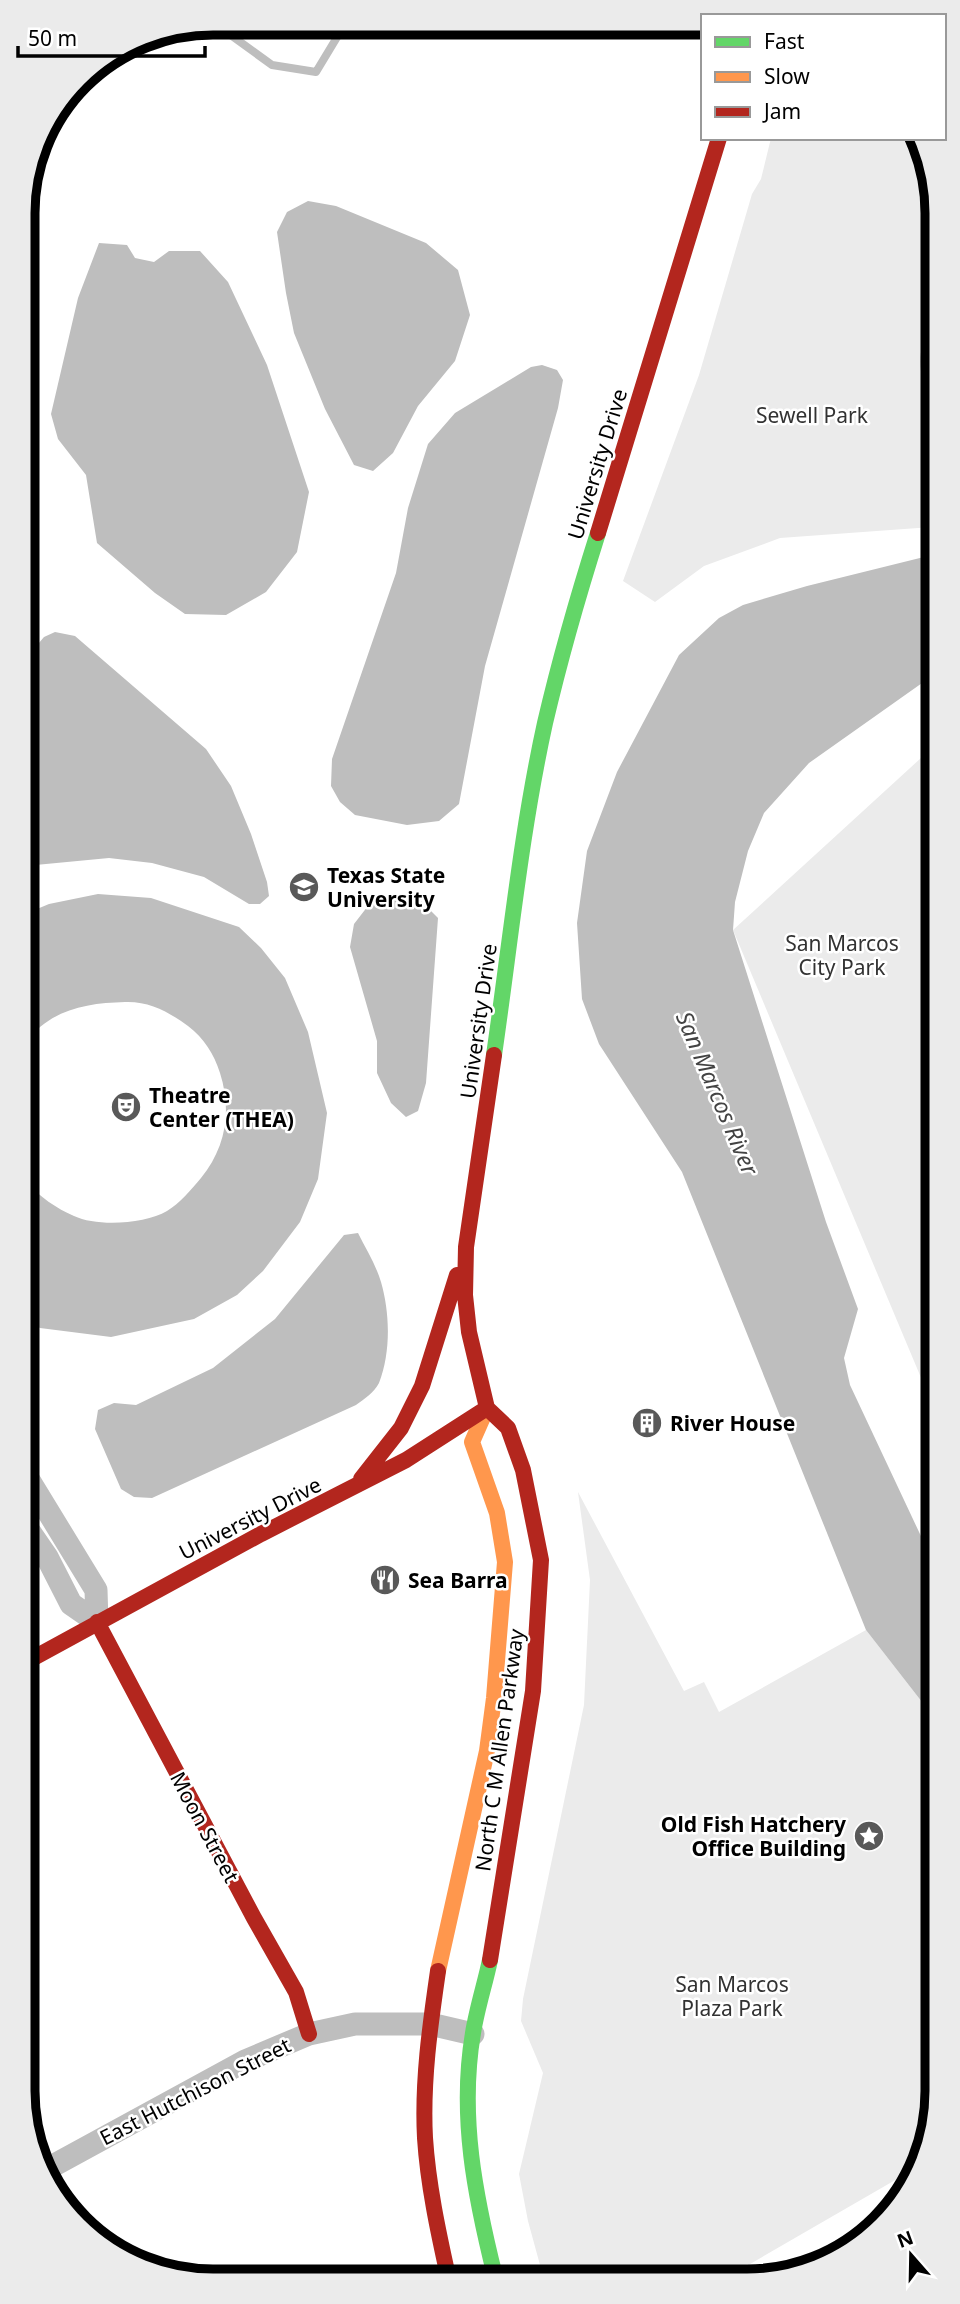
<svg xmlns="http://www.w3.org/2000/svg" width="960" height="2304" font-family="'Noto Sans',sans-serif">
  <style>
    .green { fill: #ebebeb }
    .water { fill: #bebebe }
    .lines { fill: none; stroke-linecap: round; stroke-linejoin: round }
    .stream { stroke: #bebebe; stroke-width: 8 }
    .street { stroke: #bebebe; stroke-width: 23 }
    .fast { stroke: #63d668; stroke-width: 16 }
    .slow { stroke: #ff974d; stroke-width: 16 }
    .jam { stroke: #b3261e; stroke-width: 16 }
    .labels { text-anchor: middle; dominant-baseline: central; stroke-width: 5; stroke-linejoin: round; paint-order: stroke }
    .park-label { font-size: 21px; fill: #323232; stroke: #fff }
    .street-label { font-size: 21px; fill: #000; stroke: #fff }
    .poi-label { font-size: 21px; font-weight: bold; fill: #000; stroke: #fff; text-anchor: start }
    .water-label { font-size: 23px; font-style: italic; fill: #434343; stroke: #fff }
    .rim { fill: none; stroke: #000; stroke-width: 9 }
  </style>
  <rect width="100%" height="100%" fill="#fff"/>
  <path class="green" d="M771,138H915L931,164L932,527L780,538L704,566L655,602L623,581L699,375L752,194L761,179Z
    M933,747L935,1411L733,930Z
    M578,1492L684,1691L704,1682L719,1712L866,1630L936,1720L937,2103L923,2164L731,2275L543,2276L528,2221L519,2174L543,2073L521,2021L523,1999L584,1705L590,1580Z"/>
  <path class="water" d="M308,201L336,206L426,243L458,270L470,315L455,361L418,406L393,453L373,471L354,465L325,409L294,333L286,293L277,232L287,212Z
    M99,243L127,245L135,258L154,262L169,251H200L228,282L267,365L309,492L297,552L266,592L226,615L185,614L155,593L97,543L86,475L58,439L51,414L78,298Z
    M931,323L932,400C916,372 917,352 931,323Z
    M542,365L557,370L563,380L558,408L485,666L459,804L439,821L407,825L355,815L340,802L331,786L332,759L396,573L408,508L428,444L455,413L531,367Z
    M932,555V676L809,763L764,813L748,851L735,902L733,930L826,1222L858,1309L844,1358L850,1385L935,1566L936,1720L866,1630L682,1172L599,1044L582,999L577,923L587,851L617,772L679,655L719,618L743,605L807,586Z
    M55,632L75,636L206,749L231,786L251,834L267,882L269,896L260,904H249L204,877L152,863L109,858L25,866V696L33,650L44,637Z
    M98,894L151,898L239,927L261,948L285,978L308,1032L327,1113L318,1179L300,1222L263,1271L237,1295L194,1319L111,1337L40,1328L27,1320L26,1182C39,1196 57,1209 74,1216C97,1227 145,1224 167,1211C180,1203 191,1190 201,1178C226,1147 232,1111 220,1073C214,1054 204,1038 188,1026C169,1012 149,1001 125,1002C87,1003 51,1009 26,1042L25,914L49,904Z
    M394,894L420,900L438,918L426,1083L418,1111L406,1117L391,1103L377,1073V1041L350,947L354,924L371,902Z
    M358,1233C366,1249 376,1265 381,1282C390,1313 391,1352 379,1383C374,1393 364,1399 356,1405L152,1498L134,1497L121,1489L95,1429L98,1410L114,1403L136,1405L213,1368L275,1319L344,1235Z"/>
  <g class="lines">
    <path class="stream" d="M214,23L272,65L316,72L345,24"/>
    <path class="street" d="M27,1477L96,1590L97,1622
      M27,1528L47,1557L71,1604L97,1622
      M47,2169L245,2061L309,2034L355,2024H430L473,2034"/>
    <path class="fast" d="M494,1055C510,945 521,832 545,723C560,659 578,596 598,533
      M490,1960C485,1984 477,2008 473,2033C459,2116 475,2196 495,2276"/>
    <path class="slow" d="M438,1971L487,1751L494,1698L505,1562L497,1513L472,1442L487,1408"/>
    <path class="jam" d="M598,533L719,138
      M487,1408L469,1332L465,1295L466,1247L494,1055
      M487,1408L508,1428L523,1470L541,1560L533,1691L490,1960
      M361,1479L401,1428L422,1386L457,1275
      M97,1622L254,1918L296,1992L309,2034
      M28,1661L261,1534L406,1460L487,1408
      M438,1971C430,2026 422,2082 425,2138C428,2184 438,2231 448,2276"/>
  </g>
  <defs>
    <g id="university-disc" transform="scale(1.575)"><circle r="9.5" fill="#595959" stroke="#fff"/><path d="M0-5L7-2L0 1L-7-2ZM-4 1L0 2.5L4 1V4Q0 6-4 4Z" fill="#fff"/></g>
    <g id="theatre-disc" transform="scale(1.575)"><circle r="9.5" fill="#595959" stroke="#fff"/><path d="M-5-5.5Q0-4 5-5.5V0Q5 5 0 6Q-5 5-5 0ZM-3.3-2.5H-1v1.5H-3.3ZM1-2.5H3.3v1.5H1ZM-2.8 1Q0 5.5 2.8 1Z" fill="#fff"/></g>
    <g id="building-disc" transform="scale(1.575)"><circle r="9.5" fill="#595959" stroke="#fff"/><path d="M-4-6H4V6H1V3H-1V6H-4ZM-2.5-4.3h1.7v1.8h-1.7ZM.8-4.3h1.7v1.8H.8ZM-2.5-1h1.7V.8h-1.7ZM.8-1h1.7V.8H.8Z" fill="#fff"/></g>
    <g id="restaurant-disc" transform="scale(1.575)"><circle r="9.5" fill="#595959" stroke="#fff"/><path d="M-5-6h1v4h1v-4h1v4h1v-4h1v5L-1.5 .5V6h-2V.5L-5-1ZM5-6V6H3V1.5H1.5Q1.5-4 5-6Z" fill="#fff"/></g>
    <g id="sight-disc" transform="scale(1.575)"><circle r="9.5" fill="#595959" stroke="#fff"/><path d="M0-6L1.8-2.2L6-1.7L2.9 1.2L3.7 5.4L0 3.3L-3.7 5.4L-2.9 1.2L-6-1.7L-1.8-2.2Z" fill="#fff"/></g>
  </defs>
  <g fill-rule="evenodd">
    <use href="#university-disc" x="304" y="887"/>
    <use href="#theatre-disc" x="126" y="1107"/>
    <use href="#building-disc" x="647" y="1423"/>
    <use href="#restaurant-disc" x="385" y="1580"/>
    <use href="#sight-disc" x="869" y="1836"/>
  </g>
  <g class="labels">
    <g class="park-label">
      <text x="812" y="415">Sewell Park</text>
      <text x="842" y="943">San Marcos<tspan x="842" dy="24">City Park</tspan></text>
      <text x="732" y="1984">San Marcos<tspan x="732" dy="24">Plaza Park</tspan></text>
    </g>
    <g class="street-label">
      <text transform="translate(597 464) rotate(-73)">University Drive</text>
      <text transform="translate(478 1021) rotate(-82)">University Drive</text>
      <text transform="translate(250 1518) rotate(-27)">University Drive</text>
      <text transform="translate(499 1750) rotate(-82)">North C M Allen Parkway</text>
      <text transform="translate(205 1827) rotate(62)">Moon Street</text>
      <text transform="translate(195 2091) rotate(-27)">East Hutchison Street</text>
    </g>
    <g class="poi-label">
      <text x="327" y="875">Texas State<tspan x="327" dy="24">University</tspan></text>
      <text x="149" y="1095">Theatre<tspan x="149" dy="24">Center (THEA)</tspan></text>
      <text x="670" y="1423">River House</text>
      <text x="408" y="1580">Sea Barra</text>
      <text x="846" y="1824" text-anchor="end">Old Fish Hatchery<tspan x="846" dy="24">Office Building</tspan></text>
    </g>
    <g class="water-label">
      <text transform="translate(718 1093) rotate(67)">San Marcos River</text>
    </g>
  </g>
  <path d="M0 0H960V2304H0ZM213 35H747A178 178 0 0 1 925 213V2091A178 178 0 0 1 747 2269H213A178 178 0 0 1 35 2091V213A178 178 0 0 1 213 35Z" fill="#ebebeb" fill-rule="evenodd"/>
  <path class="rim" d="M213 35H747A178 178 0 0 1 925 213V2091A178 178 0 0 1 747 2269H213A178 178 0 0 1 35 2091V213A178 178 0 0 1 213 35Z"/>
  <rect x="701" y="14" width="245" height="126" fill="#ffffff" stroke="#999999" stroke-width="2"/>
  <rect x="715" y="37" width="35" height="10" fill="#63d668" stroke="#999999" stroke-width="2"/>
  <text x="764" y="49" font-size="21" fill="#000000">Fast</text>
  <rect x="715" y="72" width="35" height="10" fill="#ff974d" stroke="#999999" stroke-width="2"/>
  <text x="764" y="84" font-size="21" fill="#000000">Slow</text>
  <rect x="715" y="107" width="35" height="10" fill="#b3261e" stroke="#999999" stroke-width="2"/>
  <text x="764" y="119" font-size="21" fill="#000000">Jam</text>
  <g transform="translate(911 2255) rotate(340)" stroke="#ffffff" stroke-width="5" paint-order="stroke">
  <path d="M0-5L12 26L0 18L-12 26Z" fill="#000000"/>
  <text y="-10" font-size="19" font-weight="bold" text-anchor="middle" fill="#000000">N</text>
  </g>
  <path d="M18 46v10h187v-10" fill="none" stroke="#000000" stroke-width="3.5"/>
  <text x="28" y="46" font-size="21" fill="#000000" stroke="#ffffff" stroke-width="5" paint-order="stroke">50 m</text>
</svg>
